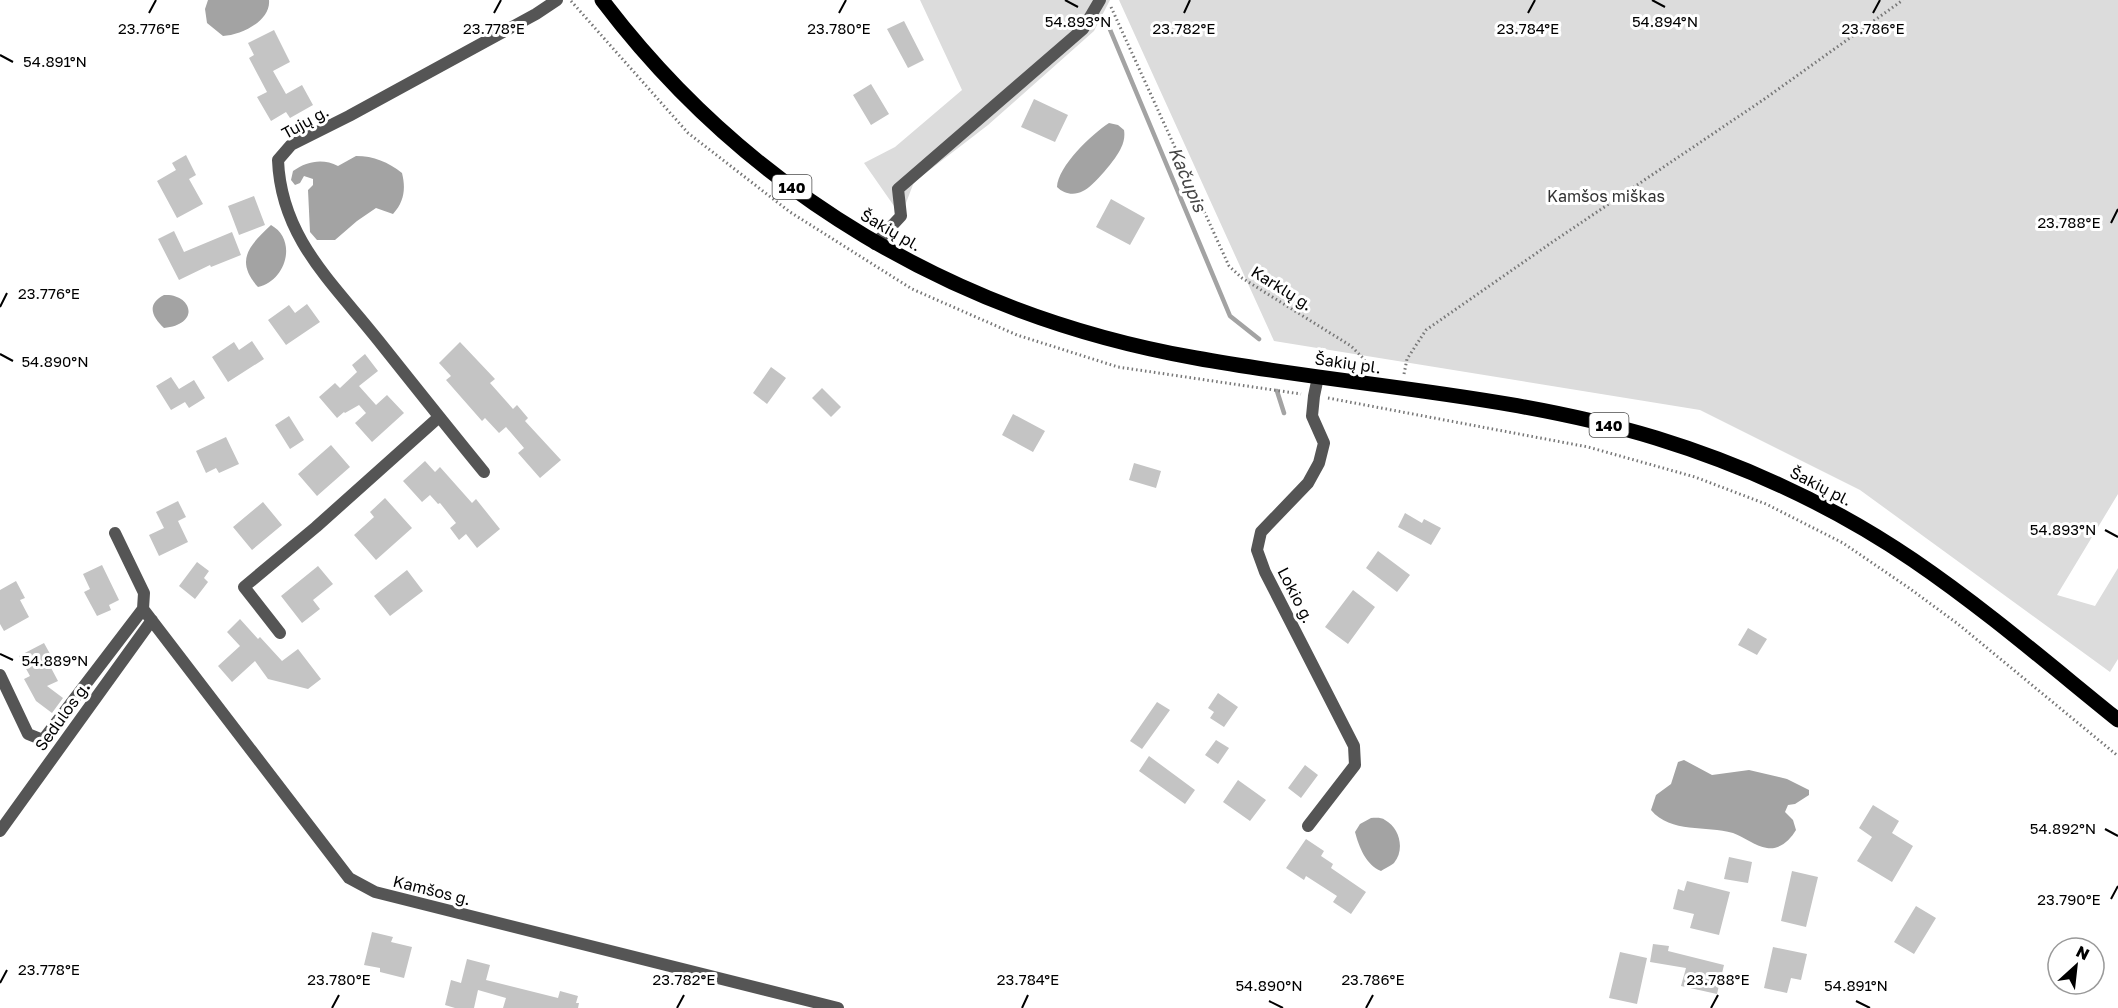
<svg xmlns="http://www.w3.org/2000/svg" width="2118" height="1008" font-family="'Golos Text',sans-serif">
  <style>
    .green { fill: #dcdcdc }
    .water { fill: #a3a3a3 }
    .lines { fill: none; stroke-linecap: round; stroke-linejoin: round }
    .stream { stroke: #a3a3a3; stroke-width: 4.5 }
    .building { fill: #c4c4c4 }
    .path { stroke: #777; stroke-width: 3; stroke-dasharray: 1.5 3; stroke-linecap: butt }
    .minor { stroke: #555; stroke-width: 12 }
    .primary { stroke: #000; stroke-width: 15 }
    .ticks { fill: none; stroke: #000; stroke-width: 2 }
    .labels { text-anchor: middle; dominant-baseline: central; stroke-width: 6; stroke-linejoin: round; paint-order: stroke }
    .shield { fill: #fff; stroke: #4c4c4c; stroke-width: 1.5 }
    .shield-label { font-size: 15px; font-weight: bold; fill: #000 }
    .street-label { font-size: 16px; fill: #000; stroke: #fff }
    .park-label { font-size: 16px; fill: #333; stroke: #fff }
    .water-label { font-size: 18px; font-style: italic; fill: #444; stroke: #fff }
    .ticks-label { font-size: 15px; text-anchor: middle; fill: #000; stroke: #fff; stroke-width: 6; stroke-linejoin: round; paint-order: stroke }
  </style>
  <rect width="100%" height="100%" fill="#fff"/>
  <path class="green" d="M920,0H1110L1094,31L988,125L914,182L901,216L864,163L895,147L962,90Z
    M1119,0H2118V494L2057,595L2095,606L2118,568V659L2110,672L1860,490L1700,410L1274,341Z"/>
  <path class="water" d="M208,0H269C271,21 241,35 223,36L207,23L205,9Z
    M1109,123L1118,125L1124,130C1125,136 1124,142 1121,148C1117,158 1093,187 1083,191C1074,196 1064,194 1057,187C1058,166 1092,134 1109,123Z
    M356,156C374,156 388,162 402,173C406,189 404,202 393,214L376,208L357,221L335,240H317L310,232L308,190L313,185V179L304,176L300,183L295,185L291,180L293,171C307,161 323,158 338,166Z
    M271,225C298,240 286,281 258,287C234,260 250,245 271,225Z
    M164,295C191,293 202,324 164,328C152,317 146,304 164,295Z
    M1684,760L1712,775L1749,770L1787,779L1809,790V795L1795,804L1788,805L1785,812L1793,820L1796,830C1790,840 1780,850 1767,848C1755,846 1744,837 1733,833C1706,825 1671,834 1651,810L1656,795L1671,784L1678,762Z
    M1371,818C1375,818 1381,817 1385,820C1400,828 1405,850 1394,863C1391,866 1385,868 1381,871C1366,865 1359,847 1355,832L1360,824Z"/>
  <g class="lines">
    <path class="stream" d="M1106,20L1230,316L1259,339
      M1277,391L1284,413"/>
  </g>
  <path class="building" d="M904,21L924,60L908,68L887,29Z
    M274,30L290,62L273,71L286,94L302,85L313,105L290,118L286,112L271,121L257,97L267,92L249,58L254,55L248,43Z
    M871,84L889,114L871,125L853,95Z
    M1034,99L1068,115L1055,142L1021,127Z
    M186,155L196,175L189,179L203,204L177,218L157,181L176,170L172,163Z
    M254,196L265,225L239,235L228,206Z
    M1111,199L1145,218L1130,245L1096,227Z
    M174,231L184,252L232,232L241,255L211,267L210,265L179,280L158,239Z
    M307,304L320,322L286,345L268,320L289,305L295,313Z
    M252,341L264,359L228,382L212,357L234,342L239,350Z
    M460,342L495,379L490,383L513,409L517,405L528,418L525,421L561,460L540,478L518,453L524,448L506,427L499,433L485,418L482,421L446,380L451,376L439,363Z
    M365,354L378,371L359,386L376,405L387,395L404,413L372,442L355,423L366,413L359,405L345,413L344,412L337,418L319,397L335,383L340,388L357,372L352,365Z
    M771,367L786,378L767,404L753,393Z
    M171,377L179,389L194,380L205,398L189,408L185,402L171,410L156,386Z
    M822,388L841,407L831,417L812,398Z
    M1013,414L1045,431L1033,452L1002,435Z
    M289,416L304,440L290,449L275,425Z
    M226,437L239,464L219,473L216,468L206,473L196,451Z
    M331,445L350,467L317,496L298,474Z
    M425,461L435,472L440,467L472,503L476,499L500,529L477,548L466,534L459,540L450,528L456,523L440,503L438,504L430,495L422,502L403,481Z
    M1134,463L1161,471L1156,488L1129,480Z
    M385,498L412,528L376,560L354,535L374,517L370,512Z
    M178,501L186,517L178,521L188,542L159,556L149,535L164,528L156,512Z
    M263,502L282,525L252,550L233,527Z
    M1405,513L1422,523L1424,519L1441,528L1431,545L1398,527Z
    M1378,551L1410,575L1397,592L1366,568Z
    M197,562L209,571L204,578L208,582L195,599L179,586Z
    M102,565L119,600L109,605L111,610L97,616L84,592L90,589L83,574Z
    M318,566L333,584L313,600L320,609L302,623L281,596Z
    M407,570L423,591L390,616L374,596Z
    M16,581L25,598L20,600L29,617L4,631L0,624V590Z
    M1353,590L1375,607L1348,644L1325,627Z
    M240,619L258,639L260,637L282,661L298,649L321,679L308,689L268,679L255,661L232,682L218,666L240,646L227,632Z
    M1748,628L1767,639L1757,655L1738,645Z
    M44,643L54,661L49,664L58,681L47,686L63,698L52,713L36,701L24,679L30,676L19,656Z
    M1218,693L1238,707L1224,727L1210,718L1214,712L1208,708Z
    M1157,702L1170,710L1142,749L1130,741Z
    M1216,740L1229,748L1218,764L1205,755Z
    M1149,756L1195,790L1185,804L1139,771Z
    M1305,765L1318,775L1301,798L1288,788Z
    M1238,780L1266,800L1250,821L1223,802Z
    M1873,805L1899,821L1892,833L1913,846L1892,882L1857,861L1872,837L1859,828Z
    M1306,839L1324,851L1321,856L1333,864L1331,868L1366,892L1351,914L1333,902L1337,896L1306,876L1304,880L1286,868Z
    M1729,857L1752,862L1748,883L1724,879Z
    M1792,871L1818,877L1806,927L1781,921Z
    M1687,881L1730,892L1719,935L1690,928L1694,914L1673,909L1678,889L1684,891Z
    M1916,906L1936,918L1914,954L1894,942Z
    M372,932L393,937L391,942L412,947L404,978L380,972V968L364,965Z
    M1653,944L1669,946L1668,951L1724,965L1717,994L1681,986L1686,968L1650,962Z
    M1773,947L1807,954L1801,980L1791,978L1787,993L1764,988Z
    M1620,952L1647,958L1637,1004L1609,998Z
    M467,959L490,965L486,980L558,998L560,991L578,996L576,1003H579L578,1008H503L506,998L478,990L474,1008H455L445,1005L451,980L461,983Z"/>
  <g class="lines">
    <path class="path" d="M571,1L688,133L790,212L912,289L1017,335L1118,367L1301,394
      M1111,7L1229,266L1242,278L1351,346L1364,359L1368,370
      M1404,374L1407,359L1426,330L1551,243L1763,100L1903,0
      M1328,398L1588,447L1695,477L1766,504L1843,543L1909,588L1958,624L2118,756"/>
    <path class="minor" d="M875,244L901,216L898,189L1083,29L1100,0
      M484,472C448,428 413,384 378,340C333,283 281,238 278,160L291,145L349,116L536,14L557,0
      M115,533L144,593L143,609
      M143,609L349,878L375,892L838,1008
      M280,633L244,587L316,527L439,417
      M0,675L28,734L43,740L143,609
      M1308,826L1355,765L1354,746L1265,572L1257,550L1261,532L1308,483L1319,463L1324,443L1312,416L1314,396L1318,377
      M0,831L152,620"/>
    <path class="primary" d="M602,0C749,194 958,316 1196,358C1349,386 1507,393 1656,438C1747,466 1835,507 1913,560C1985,609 2051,666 2118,720"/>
  </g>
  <path class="ticks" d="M1065,0L1078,7M1652,0L1665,7M149,13L156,0M494,13L501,0M839,13L846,0M1184,13L1190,0M1528,13L1535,0M1873,13L1880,0M0,55L13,62M2111,223L2118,209M0,307L7,293M0,354L13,361M2105,530L2118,537M0,654L13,660M2105,829L2118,836M2111,899L2118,886M0,983L7,970M1269,1001L1283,1008M1856,1001L1870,1008M332,1008L339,995M677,1008L684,995M1022,1008L1028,995M1366,1008L1373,995M1711,1008L1718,995"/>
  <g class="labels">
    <g class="shield">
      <rect x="772.5" y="175" width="39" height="24" rx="4.5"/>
      <rect x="1589.5" y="413" width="39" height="24" rx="4.5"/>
    </g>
    <g class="shield-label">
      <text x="792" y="187">140</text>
      <text x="1609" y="425">140</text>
    </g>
    <g class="street-label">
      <text transform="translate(305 122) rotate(-29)">Tujų g.</text>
      <text transform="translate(891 230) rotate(30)">Šakių pl.</text>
      <text transform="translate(1282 288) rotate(32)">Karklų g.</text>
      <text transform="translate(1348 363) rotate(8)">Šakių pl.</text>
      <text transform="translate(1821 486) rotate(27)">Šakių pl.</text>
      <text transform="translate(1296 595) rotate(63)">Lokio g.</text>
      <text transform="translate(62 716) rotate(-54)">Sedulos g.</text>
      <text transform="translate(432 890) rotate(14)">Kamšos g.</text>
    </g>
    <g class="park-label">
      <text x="1606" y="196">Kamšos miškas</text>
    </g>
    <g class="water-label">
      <text transform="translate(1188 179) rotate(67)">Kačupis</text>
    </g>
  </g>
  <g class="ticks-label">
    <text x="1078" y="27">54.893°N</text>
    <text x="1665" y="27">54.894°N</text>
    <text x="149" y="34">23.776°E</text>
    <text x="494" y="34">23.778°E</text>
    <text x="839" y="34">23.780°E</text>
    <text x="1184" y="34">23.782°E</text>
    <text x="1528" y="34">23.784°E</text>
    <text x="1873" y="34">23.786°E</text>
    <text x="55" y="67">54.891°N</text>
    <text x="2069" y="228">23.788°E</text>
    <text x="49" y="299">23.776°E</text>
    <text x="55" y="367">54.890°N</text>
    <text x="2063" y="535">54.893°N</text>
    <text x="55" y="666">54.889°N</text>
    <text x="2063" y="834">54.892°N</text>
    <text x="2069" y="905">23.790°E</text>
    <text x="49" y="975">23.778°E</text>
    <text x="339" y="985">23.780°E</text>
    <text x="684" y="985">23.782°E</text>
    <text x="1028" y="985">23.784°E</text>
    <text x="1373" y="985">23.786°E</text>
    <text x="1718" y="985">23.788°E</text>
    <text x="1269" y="991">54.890°N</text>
    <text x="1856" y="991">54.891°N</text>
  </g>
  <g transform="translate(2076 966) rotate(27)"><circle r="28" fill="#ffffff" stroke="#999999" stroke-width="1.5"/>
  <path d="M0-4.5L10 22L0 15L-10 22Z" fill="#000000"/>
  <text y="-9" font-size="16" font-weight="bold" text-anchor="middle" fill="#000000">N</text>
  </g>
</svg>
